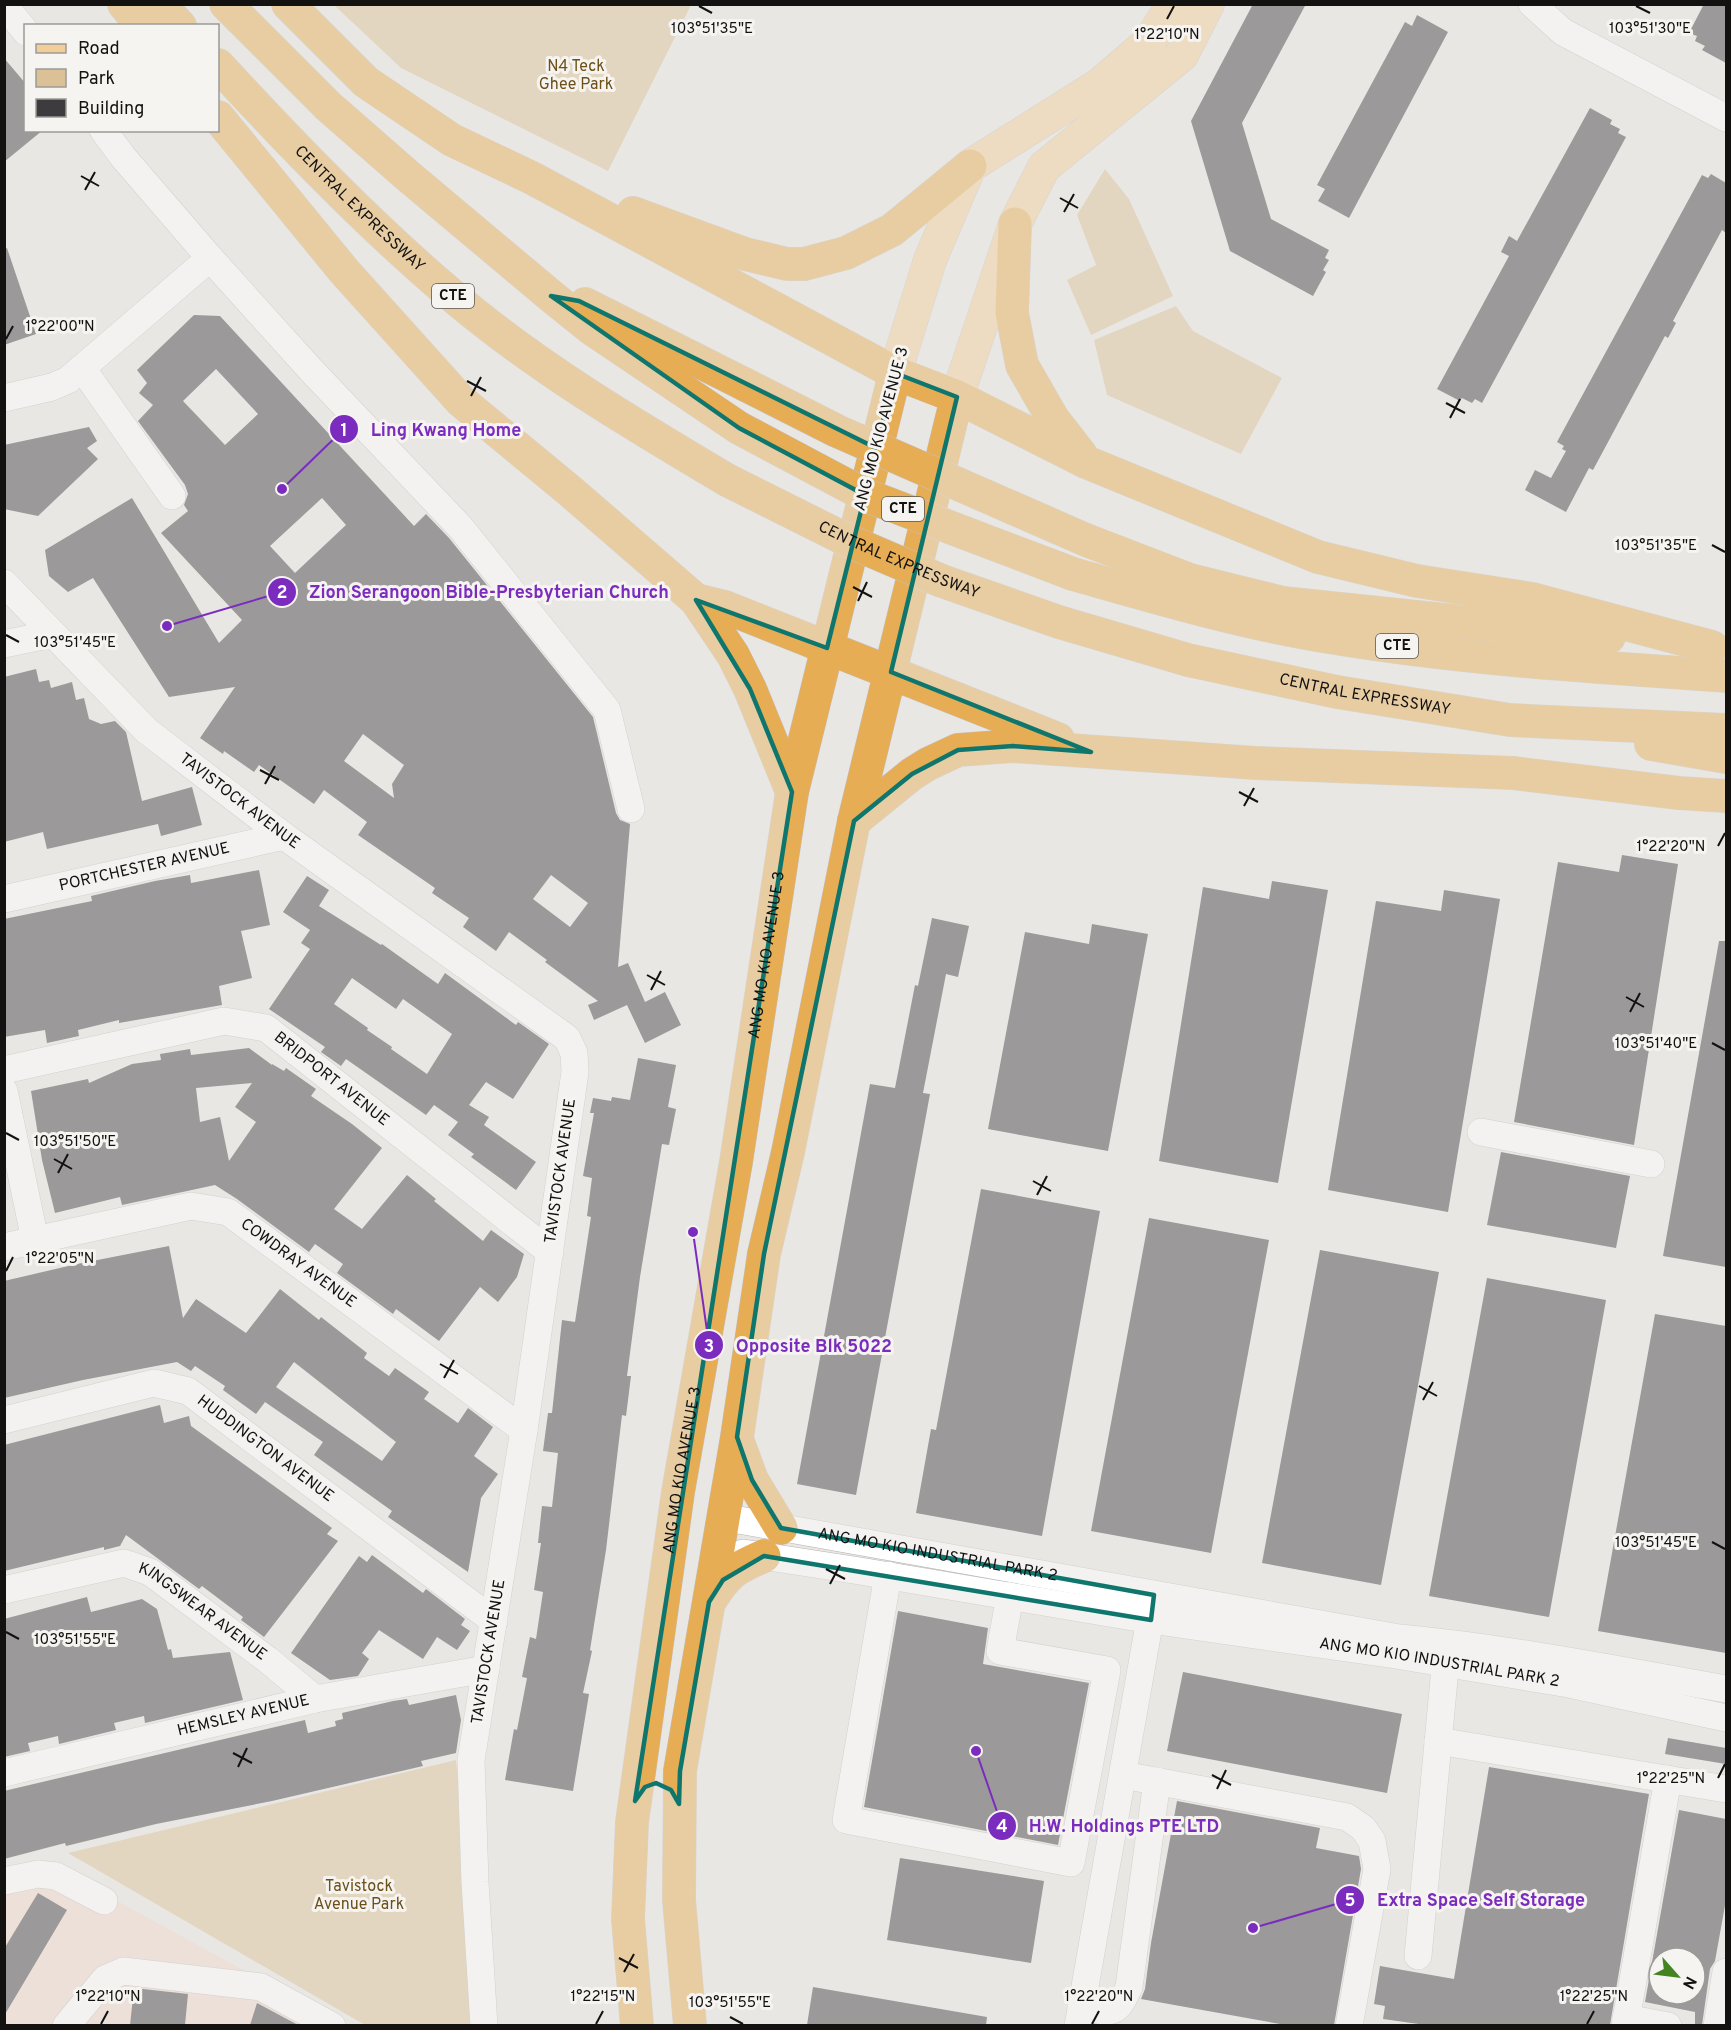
<svg xmlns="http://www.w3.org/2000/svg" width="1731" height="2030" font-family="Overpass,sans-serif">
  <style>
    .education { fill: #efd8cd }
    .green { fill: #dcc197 }
    .building { fill: #3d3b3e; fill-rule: evenodd }
    .lines { fill: none; stroke-linecap: round; stroke-linejoin: round }
    .minor-casing { stroke: #b8b6b3; stroke-width: 28 }
    .major-casing { stroke: #c2c1c1; stroke-width: 34 }
    .highway-casing { stroke: #c2c1c1; stroke-width: 34 }
    .minor { stroke: #fff; stroke-width: 27 }
    .major { stroke: #f1ce98; stroke-width: 33 }
    .highway { stroke: #e7ad54; stroke-width: 33 }
    .highway-bridge-casing { stroke: #c2c1c1; stroke-width: 34; stroke-linecap: butt }
    .highway-bridge { stroke: #e7ad54; stroke-width: 33 }
    .marked { fill: none; stroke: #0f766e; stroke-width: 4.5; stroke-linejoin: round }
    .ticks { fill: none; stroke: #131211; stroke-width: 2 }
    .labels { text-anchor: middle; dominant-baseline: central; stroke-width: 6; stroke-linejoin: round; paint-order: stroke }
    .shield { fill: #f6f4f1; stroke: #575654; stroke-width: 1.5 }
    .shield-label { font-size: 15px; font-weight: bold; fill: #131211 }
    .park-label { font-size: 16px; fill: #6d4f17; stroke: #f6f4f1 }
    .street-label { font-size: 16px; fill: #131211; stroke: #f6f4f1 }
    .ticks-label { font-size: 15px; text-anchor: middle; fill: #131211; stroke: #f6f4f1; stroke-width: 6; stroke-linejoin: round; paint-order: stroke }
    .leader { fill: none; stroke: #7b2cbf; stroke-width: 2 }
    .callout-dot { fill: #7b2cbf; stroke: #f6f4f1; stroke-width: 2 }
    .mark-label { font-size: 18px; text-anchor: middle; font-weight: bold; fill: #fff }
    .callout-label { font-size: 18px; text-anchor: middle; font-weight: bold; fill: #7b2cbf; stroke: #f6f4f1; stroke-width: 6; stroke-linejoin: round; paint-order: stroke }
  </style>
  <rect width="100%" height="100%" fill="#e9e7e4"/>
  <path class="education" d="M61,1870L344,2025H5L4,1882Z"/>
  <path class="green" d="M334,5H691L608,171L401,68Z
    M1105,169L1129,199L1173,296L1091,335L1067,280L1096,265L1077,215Z
    M1176,306L1193,331L1282,378L1241,454L1107,395L1094,340Z
    M456,1760L466,1850L477,2025H365L68,1853Z"/>
  <path class="building" d="M1253,4H1306L1242,123L1271,219L1329,250L1325,258L1329,260L1323,270L1326,272L1313,296L1230,251L1191,121Z
    M1704,4H1726V63L1702,50L1705,46L1695,41L1697,36L1689,33Z
    M1417,15L1448,32L1349,218L1318,201L1325,189L1317,185L1405,22L1412,26Z
    M4,58L26,84V130H43L4,162Z
    M1590,108L1612,120L1610,124L1620,129L1618,133L1626,137L1482,403L1475,399L1472,403L1462,398L1460,401L1437,389L1509,256L1501,252L1509,236L1517,241Z
    M1711,174L1726,183V233L1722,230L1673,321L1676,323L1668,338L1665,336L1593,470L1589,468L1566,512L1525,490L1535,470L1551,478L1566,451L1562,449L1564,446L1557,442L1702,175L1708,178Z
    M7,248L36,334L4,345V249Z
    M194,315L220,316L414,526L426,514L449,538L593,717L616,813L620,820L630,824L618,967L628,963L645,1002L665,992L681,1025L645,1043L627,1005L594,1020L588,1005L598,1001L545,962L547,960L509,932L496,951L463,927L469,918L432,893L435,888L358,835L367,822L324,790L314,804L259,765L254,772L224,751L223,754L200,738L235,687L169,697L93,578L68,592L49,576L45,550L132,498L219,643L242,620L161,533L188,511L184,505L188,494L185,485L138,421L153,405L139,393L147,383L137,370ZM216,369L258,414L225,445L183,401ZM322,498L346,525L295,573L270,546ZM363,734L404,765L392,784L394,798L344,761ZM551,875L588,903L570,927L533,899Z
    M89,427L97,441L87,448L98,459L38,516L4,509V445Z
    M36,669L39,682L49,680L51,688L72,682L76,700L84,698L89,719L101,724L115,721L126,732L142,801L192,787L202,825L161,836L158,824L47,849L43,832L4,842V677Z
    M1622,855L1678,864L1634,1145L1514,1122L1558,862L1619,872Z
    M259,870L270,925L241,931L252,978L219,986L222,1005L119,1023V1020L78,1030L79,1036L47,1043L45,1030L4,1037V919L92,901L91,896L155,881L190,875L191,883Z
    M307,876L329,890L319,906L381,945L382,944L438,984L445,973L516,1025L518,1022L549,1044L513,1099L486,1082L469,1105L489,1117L484,1125L536,1162L516,1190L471,1157L474,1154L448,1135L458,1122L434,1105L426,1115L346,1059L341,1066L321,1052L325,1047L269,1009L310,949L301,943L310,930L283,912ZM352,978L396,1009L403,999L452,1034L427,1074L391,1049L392,1047L367,1030L368,1028L334,1004Z
    M1272,881L1328,890L1278,1183L1159,1161L1203,887L1269,899Z
    M1444,890L1500,899L1448,1212L1328,1190L1376,901L1441,911Z
    M932,918L969,926L958,977L946,974L923,1093L930,1094L856,1495L797,1484L870,1084L895,1088L915,985L918,986Z
    M1092,924L1148,934L1108,1151L988,1129L1025,932L1089,944Z
    M1719,941H1726V1267L1663,1256Z
    M249,1048L272,1065V1064L284,1071L286,1068L316,1089L311,1096L352,1124L382,1148L334,1209L362,1229L407,1175L436,1199L434,1201L483,1241L491,1230L524,1254L517,1277L498,1302L480,1287L439,1341L396,1309L393,1314L337,1273L343,1264L315,1244L309,1252L237,1199L215,1185L122,1205L120,1197L55,1213L42,1160L31,1091L88,1079L89,1083L132,1064L161,1060L160,1054L190,1049L191,1055ZM252,1083L235,1107L256,1122L229,1161L220,1117L200,1122L196,1088Z
    M638,1058L676,1065L668,1107L676,1109L669,1145L662,1144L640,1277L627,1376H631L626,1416L622,1415L606,1550L590,1650L592,1651L583,1693L589,1694L573,1791L505,1780L514,1729L517,1730L527,1678L522,1677L530,1637L536,1639L543,1592L534,1590L541,1543H538L542,1506L552,1507L558,1453L543,1451L548,1413H552L562,1320L575,1322L591,1217L587,1216L592,1178L583,1176L594,1113H590L593,1098L611,1101L612,1097L630,1100Z
    M1501,1152L1630,1176L1616,1248L1487,1225Z
    M981,1189L1100,1211L1042,1536L916,1513L931,1429L936,1430Z
    M1149,1218L1269,1240L1211,1553L1091,1531Z
    M169,1246L183,1318L196,1299L246,1333L280,1289L319,1320L321,1317L367,1353L364,1358L389,1376L395,1368L429,1392L424,1399L458,1423L468,1408L493,1427L474,1456L498,1474L481,1498L468,1572L388,1517L392,1511L314,1455L323,1442L265,1402L256,1414L223,1390L225,1386L195,1366L191,1371L177,1362L83,1380L4,1398V1281L77,1264ZM294,1362L396,1442L382,1461L276,1387Z
    M1320,1250L1439,1272L1381,1585L1262,1563Z
    M1487,1278L1606,1300L1549,1617L1429,1596Z
    M1655,1314L1726,1326V1653L1598,1631Z
    M160,1405L164,1423L189,1416L191,1426L332,1528L327,1534L338,1541L264,1637L241,1620L243,1617L202,1586L199,1589L126,1535L120,1546L104,1550V1547L4,1571V1445Z
    M372,1555L423,1593L426,1589L465,1619L461,1625L470,1631L457,1650L437,1637L423,1659L379,1630L362,1653L369,1659L358,1676L330,1680L291,1653L359,1556L367,1562Z
    M87,1597L91,1612L142,1599L157,1609L168,1650L171,1649L173,1658L230,1652L243,1700L145,1723L144,1716L114,1723L116,1730L59,1744L58,1736L28,1743L30,1751L4,1757V1619Z
    M898,1611L988,1628L983,1664L1089,1683L1058,1845L864,1807Z
    M1183,1672L1402,1714L1387,1793L1167,1751Z
    M456,1695L461,1720L456,1753L421,1761L423,1766L272,1801L156,1824L66,1846L65,1843L4,1859V1791L305,1720L308,1733L336,1726L335,1721L343,1719L342,1713L393,1701L407,1699L409,1705Z
    M1668,1738L1726,1748V1764L1665,1754Z
    M1489,1767L1649,1794L1610,2025H1426L1383,2019L1385,2006L1374,2004L1380,1966L1454,1979Z
    M1177,1801L1320,1828L1316,1848L1359,1856L1361,1869L1334,2025H1286L1141,1999L1145,1989L1151,1943Z
    M1679,1810L1726,1819V1900L1715,1961L1710,1969L1702,2025H1695V2012L1645,2002ZM1659,1958H1695V1994H1659Z
    M900,1858L1044,1881L1031,1963L887,1940Z
    M38,1893L67,1910L4,2016V1949Z
    M813,1987L987,2017L986,2025H807Z
    M134,1988L188,1994L185,2025H130Z
    M257,2003L298,2025H250Z"/>
  <g class="lines">
    <g class="minor-casing">
      <g id="minor">
        <path d="M1532,4L1563,32L1726,118"/>
        <path d="M4,5L26,32"/>
        <path d="M103,130L123,157L210,258L311,370L461,528L607,710L631,809"/>
        <path d="M82,368L172,496"/>
        <path d="M4,398L52,387L68,380L210,258"/>
        <path id="s1" d="M4,583L147,731L284,836L567,1038L574,1053L575,1072L524,1430L471,1760L475,1882L484,2026"/>
        <path d="M4,644L52,634"/>
        <path id="s2" d="M4,899L284,836"/>
        <path id="s3" d="M4,1070L224,1021L266,1028L550,1252"/>
        <path d="M4,1091L35,1240"/>
        <path d="M1481,1132L1651,1164"/>
        <path id="s4" d="M4,1247L191,1206L228,1212L524,1430"/>
        <path id="s5" d="M4,1420L154,1383L188,1391L494,1621"/>
        <path id="s6" d="M722,1517L1399,1638C1509,1648 1618,1670 1726,1689"/>
        <path id="s7" d="M743,1553L860,1571L1151,1620L1396,1655L1569,1684L1726,1718"/>
        <path d="M888,1575L846,1820L1071,1863L1107,1670L1000,1651L1010,1596"/>
        <path id="s8" d="M4,1590L124,1563L150,1572L268,1660L315,1699"/>
        <path d="M1438,1741L1726,1789"/>
        <path id="s9" d="M4,1773L315,1699L486,1669"/>
        <path d="M1123,1775L1347,1817L1363,1828L1372,1841L1377,1869L1349,2026"/>
        <path d="M4,1881L38,1874L56,1876L104,1901"/>
        <path d="M1418,1956L1447,1647"/>
        <path d="M1081,2007C1111,2012 1115,2018 1129,1987L1157,1781"/>
        <path d="M1626,2018L1668,2026"/>
        <path d="M66,2026L105,1979L123,1971L261,1987L332,2026"/>
        <path d="M1078,2026L1153,1602"/>
        <path d="M1625,2026L1668,1779"/>
        <path d="M1717,2026L1726,1972"/>
      </g>
    </g>
    <g class="major-casing">
      <path id="major" d="M895,373L930,260L970,166L1099,85L1149,42L1173,4
        M957,397L1015,224L1044,167L1182,55L1208,4"/>
    </g>
    <g class="highway-casing">
      <g id="highway">
        <path d="M124,4L142,26"/>
        <path d="M159,4L180,26"/>
        <path d="M226,4L328,106L408,176L551,296L592,329L739,428"/>
        <path d="M288,4L366,82L452,140L532,178L895,373L957,397L1086,462L1318,557L1417,581L1532,599L1712,647"/>
        <path id="s10" d="M218,65C291,144 366,222 448,292C533,365 631,423 727,480"/>
        <path d="M218,117L344,271L461,401L570,491L696,600L733,655L750,689L792,792"/>
        <path d="M633,213L745,254L787,264H804L846,253L892,230L970,166"/>
        <path d="M1015,224L1012,313L1022,365L1053,419L1081,455"/>
        <path d="M585,304L744,384"/>
        <path d="M1086,540L1190,580L1283,603L1609,637"/>
        <path d="M1073,574C1158,598 1242,623 1329,637C1461,659 1594,667 1726,676"/>
        <path d="M696,600L725,607L1058,739"/>
        <path id="s11" d="M1059,622L1188,660L1337,692L1510,720L1726,730"/>
        <path d="M1651,744L1726,757"/>
        <path d="M854,821L912,774L928,764L958,750L1013,746L1256,763L1513,773L1679,793L1726,796"/>
        <path d="M737,1439L752,1480L781,1528"/>
        <path d="M710,1601C727,1573 734,1569 764,1556"/>
        <path id="s12" d="M637,2026L628,1919L632,1822L678,1492L736,1162L792,792L895,373"/>
        <path d="M690,2026L679,1900L680,1771L737,1437L764,1254L788,1152L854,821L957,397"/>
      </g>
    </g>
    <use href="#minor" class="minor"/>
    <use href="#major" class="major"/>
    <use href="#highway" class="highway"/>
    <g class="highway-bridge-casing">
      <g id="highway-bridge">
        <path d="M744,384L837,431L1086,540"/>
        <path d="M739,428L865,495L1073,574"/>
        <path id="s13" d="M727,480L851,542L942,581L1059,622"/>
      </g>
    </g>
    <use href="#highway-bridge" class="highway-bridge"/>
  </g>
  <path d="M0 0H1731V2030H0ZM551,296L579,301L876,448L895,373L957,397L891,672L1091,752L1013,746L958,750L912,774L854,821L764,1254L737,1437L752,1480L781,1528L1154,1595L1151,1620L764,1556L723,1580L709,1602L680,1771L679,1804L671,1790L656,1783L645,1787L635,1801L792,792L750,689L696,600L827,648L865,495L739,428Z" fill="#e9e7e4" fill-opacity=".55" fill-rule="evenodd"/>
  <path class="marked" d="M551,296L579,301L876,448L895,373L957,397L891,672L1091,752L1013,746L958,750L912,774L854,821L764,1254L737,1437L752,1480L781,1528L1154,1595L1151,1620L764,1556L723,1580L709,1602L680,1771L679,1804L671,1790L656,1783L645,1787L635,1801L792,792L750,689L696,600L827,648L865,495L739,428Z"/>
  <path class="ticks" d="M699,6L712,13M1636,6L1650,13M1167,19L1174,6M81,176L99,186M85,190L95,172M1060,198L1078,208M1064,212L1074,194M6,339L13,326M467,381L486,391M471,396L481,377M1446,403L1465,413M1450,418L1460,399M1712,545L1725,552M853,587L872,597M858,601L867,582M6,635L19,642M260,770L279,780M265,784L275,766M1239,792L1258,802M1244,806L1254,788M1718,846L1725,833M647,975L665,985M651,990L661,971M1626,997L1644,1007M1630,1012L1640,993M1712,1043L1725,1050M6,1133L19,1140M54,1159L72,1169M58,1173L68,1154M1033,1181L1051,1191M1037,1195L1047,1176M6,1271L13,1257M440,1364L458,1374M444,1378L454,1360M1419,1386L1437,1396M1423,1400L1433,1382M1712,1542L1725,1549M826,1569L845,1579M830,1584L840,1565M6,1632L19,1639M233,1753L252,1763M238,1767L247,1748M1212,1775L1231,1785M1718,1778L1725,1764M1217,1789L1226,1770M619,1958L638,1968M624,1972L634,1954M730,2017L743,2024M101,2024L108,2011M596,2024L603,2011M1092,2024L1099,2011M1587,2024L1594,2011"/>
  <g class="labels">
    <g class="shield">
      <rect x="432" y="284" width="42" height="24" rx="4.5"/>
      <rect x="882" y="497" width="42" height="24" rx="4.5"/>
      <rect x="1376" y="634" width="42" height="24" rx="4.5"/>
    </g>
    <g class="shield-label">
      <text x="453" y="296">CTE</text>
      <text x="903" y="509">CTE</text>
      <text x="1397" y="646">CTE</text>
    </g>
    <g class="park-label">
      <text x="576" y="67">N4 Teck<tspan x="576" dy="18">Ghee Park</tspan></text>
      <text x="359" y="1887">Tavistock<tspan x="359" dy="18">Avenue Park</tspan></text>
    </g>
    <g class="street-label">
      <text stroke="none"><textPath href="#s10" startOffset="202">CENTRAL EXPRESSWAY</textPath></text>
      <text transform="translate(882 429) rotate(-75)">ANG MO KIO AVENUE 3</text>
      <text stroke="none"><textPath href="#s13" startOffset="190">CENTRAL EXPRESSWAY</textPath></text>
      <text stroke="none"><textPath href="#s11" startOffset="315">CENTRAL EXPRESSWAY</textPath></text>
      <text stroke="none"><textPath href="#s1" startOffset="322">TAVISTOCK AVENUE</textPath></text>
      <text stroke="none"><textPath href="#s2" startOffset="144">PORTCHESTER AVENUE</textPath></text>
      <text stroke="none"><textPath href="#s12" startOffset="1082">ANG MO KIO AVENUE 3</textPath></text>
      <text stroke="none"><textPath href="#s3" startOffset="351">BRIDPORT AVENUE</textPath></text>
      <text transform="translate(561 1171) rotate(-82)">TAVISTOCK AVENUE</text>
      <text stroke="none"><textPath href="#s4" startOffset="316">COWDRAY AVENUE</textPath></text>
      <text stroke="none"><textPath href="#s5" startOffset="286">HUDDINGTON AVENUE</textPath></text>
      <text stroke="none"><textPath href="#s12" startOffset="560">ANG MO KIO AVENUE 3</textPath></text>
      <text stroke="none"><textPath href="#s6" startOffset="219">ANG MO KIO INDUSTRIAL PARK 2</textPath></text>
      <text stroke="none"><textPath href="#s8" startOffset="216">KINGSWEAR AVENUE</textPath></text>
      <text transform="translate(489 1652) rotate(-81)">TAVISTOCK AVENUE</text>
      <text stroke="none"><textPath href="#s7" startOffset="705">ANG MO KIO INDUSTRIAL PARK 2</textPath></text>
      <text stroke="none"><textPath href="#s9" startOffset="246">HEMSLEY AVENUE</textPath></text>
    </g>
  </g>
  <g class="ticks-label">
    <text x="712" y="33">103°51'35"E</text>
    <text x="1650" y="33">103°51'30"E</text>
    <text x="1167" y="39">1°22'10"N</text>
    <text x="60" y="331">1°22'00"N</text>
    <text x="1656" y="550">103°51'35"E</text>
    <text x="75" y="647">103°51'45"E</text>
    <text x="1671" y="851">1°22'20"N</text>
    <text x="1656" y="1048">103°51'40"E</text>
    <text x="75" y="1146">103°51'50"E</text>
    <text x="60" y="1263">1°22'05"N</text>
    <text x="1656" y="1547">103°51'45"E</text>
    <text x="75" y="1644">103°51'55"E</text>
    <text x="1671" y="1783">1°22'25"N</text>
    <text x="108" y="2001">1°22'10"N</text>
    <text x="603" y="2001">1°22'15"N</text>
    <text x="1099" y="2001">1°22'20"N</text>
    <text x="1594" y="2001">1°22'25"N</text>
    <text x="730" y="2007">103°51'55"E</text>
  </g>
  <path class="leader" d="M282 489L344 429M167 626L282 592M693 1232L709 1345M976 1751L1002 1826M1253 1928L1350 1900"/>
  <g class="callout-dot">
    <circle cx="282" cy="489" r="6"/>
    <circle cx="167" cy="626" r="6"/>
    <circle cx="693" cy="1232" r="6"/>
    <circle cx="976" cy="1751" r="6"/>
    <circle cx="1253" cy="1928" r="6"/>
    <circle cx="344" cy="429" r="15"/>
    <circle cx="282" cy="592" r="15"/>
    <circle cx="709" cy="1345" r="15"/>
    <circle cx="1002" cy="1826" r="15"/>
    <circle cx="1350" cy="1900" r="15"/>
  </g>
  <g class="mark-label">
    <text x="344" y="436">1</text>
    <text x="282" y="598">2</text>
    <text x="709" y="1352">3</text>
    <text x="1002" y="1832">4</text>
    <text x="1350" y="1906">5</text>
  </g>
  <g class="callout-label">
    <text x="446" y="436">Ling Kwang Home</text>
    <text x="489" y="598">Zion Serangoon Bible-Presbyterian Church</text>
    <text x="814" y="1352">Opposite Blk 5022</text>
    <text x="1124" y="1832">H.W. Holdings PTE LTD</text>
    <text x="1481" y="1906">Extra Space Self Storage</text>
  </g>
  <rect width="1731" height="2030" fill="none" stroke="#131211" stroke-width="12"/>
  <rect x="24" y="24" width="195" height="108" fill="#f6f4f1" stroke="#9b9a97" stroke-width="1.5"/>
  <rect x="36" y="44" width="30" height="9" fill="#f1ce98" stroke="#9b9a97" stroke-width="1.5"/>
  <text x="78" y="54" font-size="18" fill="#131211">Road</text>
  <rect x="36" y="69" width="30" height="18" fill="#dcc197" stroke="#9b9a97" stroke-width="1.5"/>
  <text x="78" y="84" font-size="18" fill="#131211">Park</text>
  <rect x="36" y="99" width="30" height="18" fill="#3d3b3e" stroke="#9b9a97" stroke-width="1.5"/>
  <text x="78" y="114" font-size="18" fill="#131211">Building</text>
  <g transform="translate(1677 1976) rotate(118)"><circle r="28" fill="#f6f4f1" stroke="#9b9a97" stroke-width="1.5"/>
  <path d="M0-4.5L10 22L0 15L-10 22Z" fill="#438322"/>
  <text y="-9" font-size="16" font-weight="bold" text-anchor="middle" fill="#131211">N</text>
  </g>
</svg>
